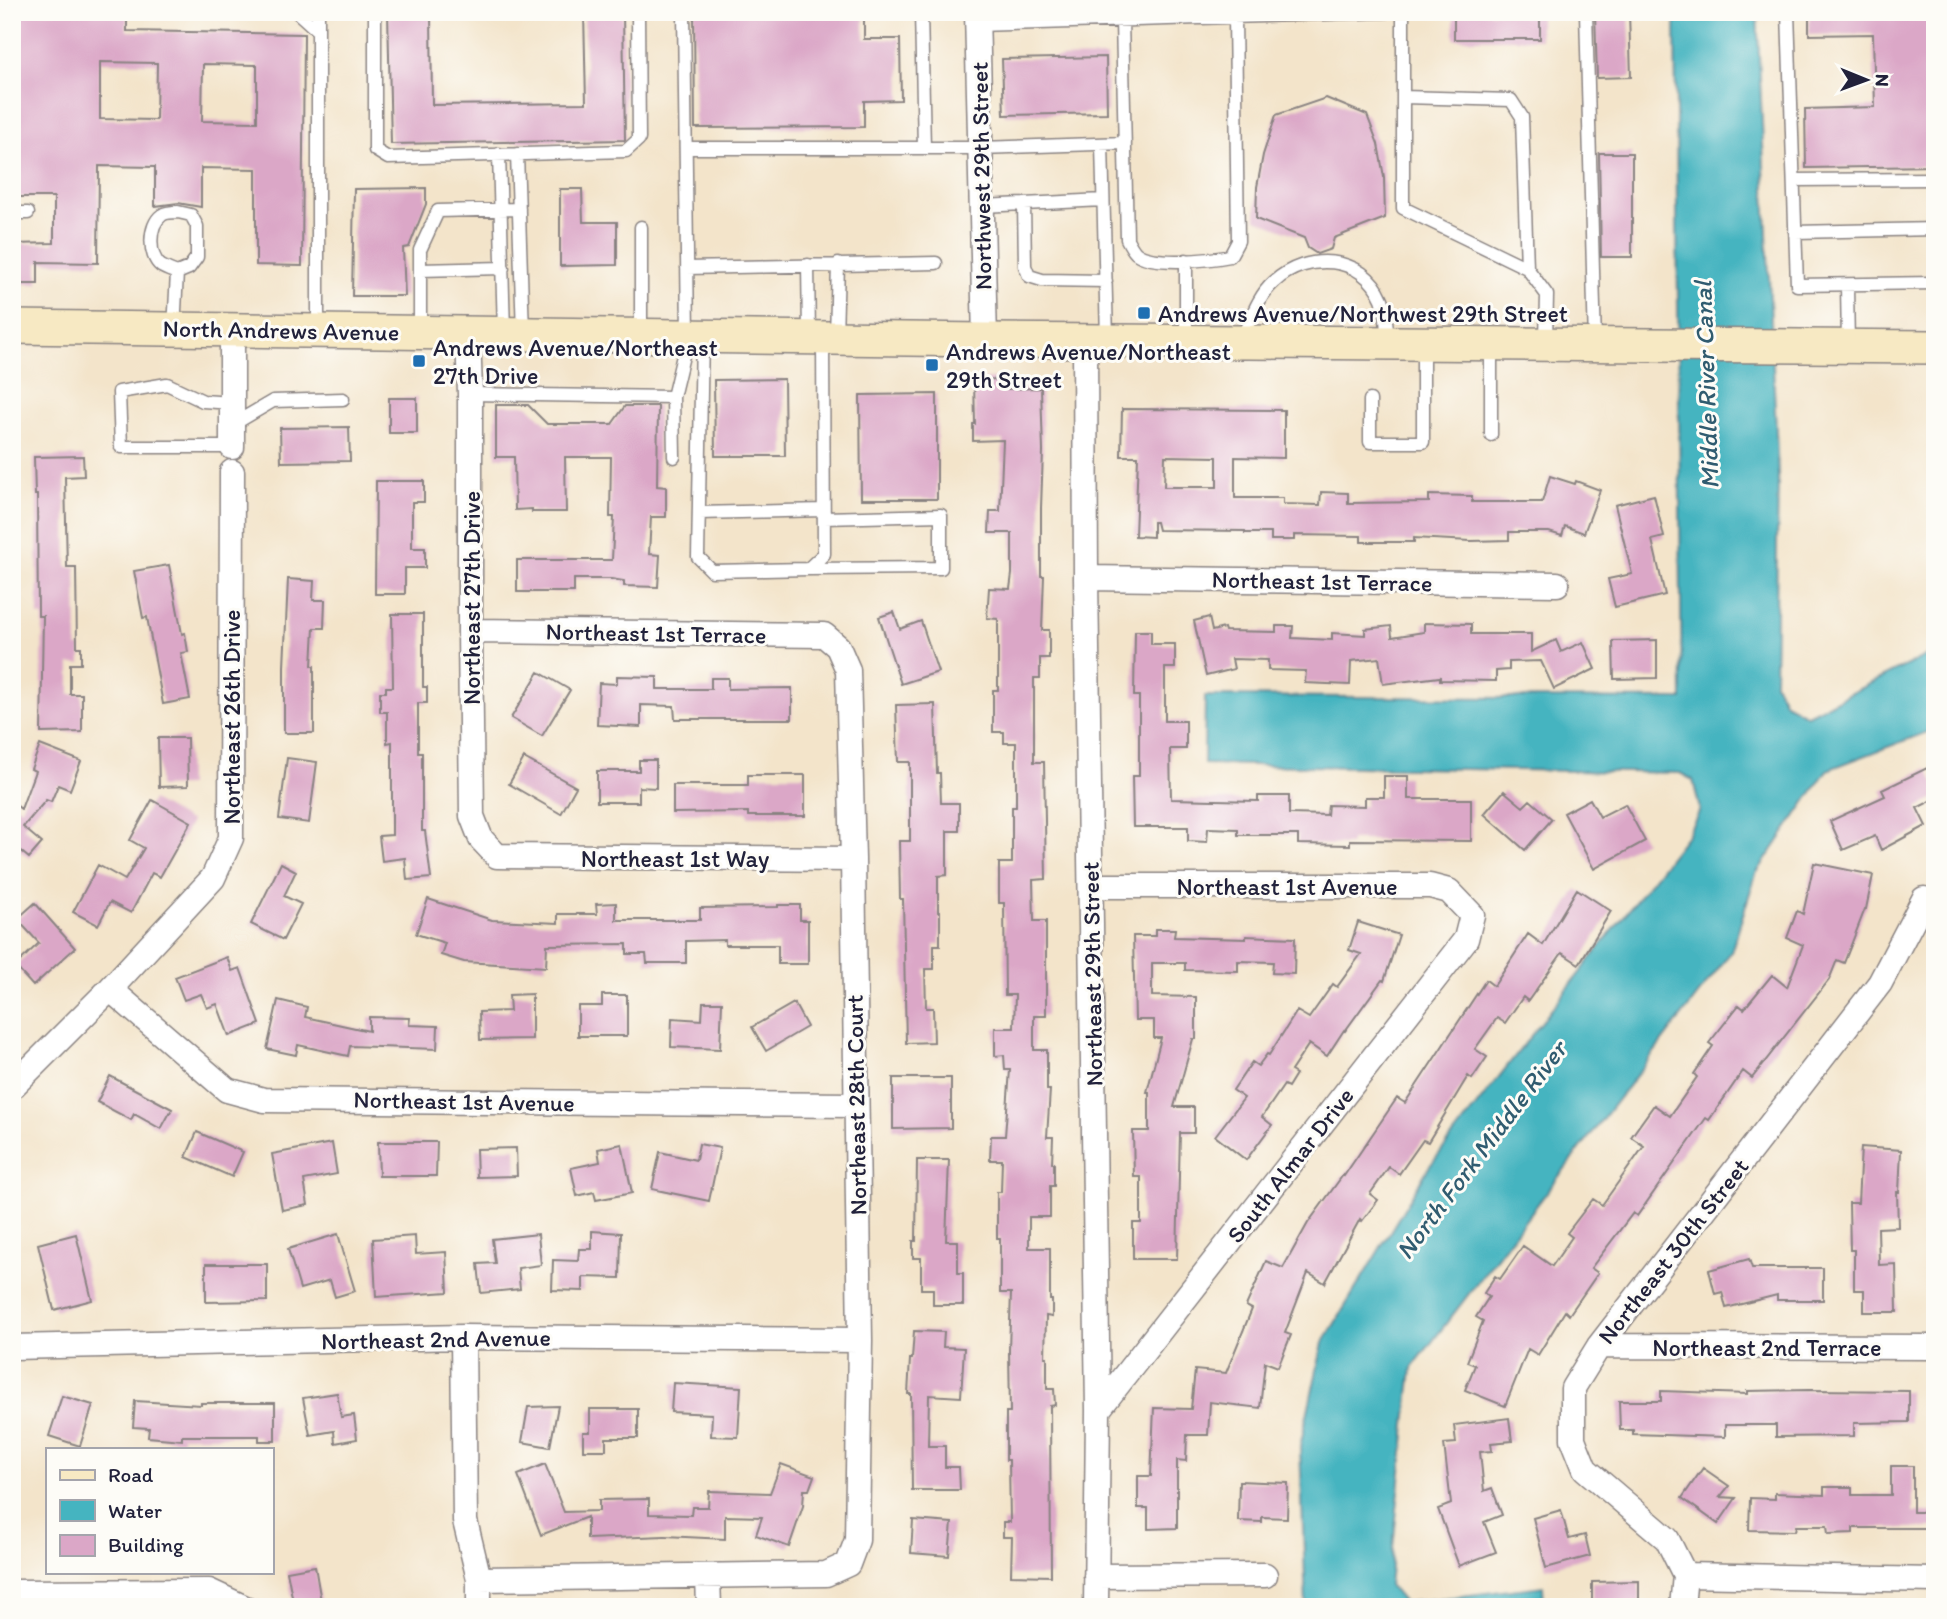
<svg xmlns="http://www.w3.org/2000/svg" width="1947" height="1619" font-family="Itim,sans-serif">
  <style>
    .water { fill: #45b4c0; stroke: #346b7e; stroke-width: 2 }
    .building { fill: #dba7c7; fill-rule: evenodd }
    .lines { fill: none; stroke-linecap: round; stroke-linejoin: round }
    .lane-casing { stroke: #8a8382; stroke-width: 15 }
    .street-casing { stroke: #8a8382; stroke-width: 27 }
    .secondary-casing { stroke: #8a8382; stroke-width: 36 }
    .lane { stroke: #fff; stroke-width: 12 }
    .street { stroke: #fff; stroke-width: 24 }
    .secondary { stroke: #f7e9c3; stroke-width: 33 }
    .poi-dot { fill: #1f6fb2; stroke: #fdfcf7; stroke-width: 2.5 }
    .labels { text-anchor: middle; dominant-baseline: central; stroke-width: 6; stroke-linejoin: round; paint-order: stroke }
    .street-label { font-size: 24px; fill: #22223b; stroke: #fdfcf7 }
    .poi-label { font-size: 24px; fill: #22223b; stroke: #fdfcf7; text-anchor: start }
    .water-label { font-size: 26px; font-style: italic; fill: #305c70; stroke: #fdfcf7 }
  </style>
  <rect width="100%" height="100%" fill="#fdfcf7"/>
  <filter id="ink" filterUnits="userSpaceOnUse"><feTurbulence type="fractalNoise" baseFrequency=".0143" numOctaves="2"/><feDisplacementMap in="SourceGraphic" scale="14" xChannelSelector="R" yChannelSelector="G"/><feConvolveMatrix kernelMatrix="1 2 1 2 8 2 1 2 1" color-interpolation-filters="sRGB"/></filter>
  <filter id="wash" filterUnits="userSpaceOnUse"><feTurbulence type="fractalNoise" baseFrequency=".00686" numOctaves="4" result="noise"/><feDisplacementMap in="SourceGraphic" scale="28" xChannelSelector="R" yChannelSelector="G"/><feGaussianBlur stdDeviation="1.57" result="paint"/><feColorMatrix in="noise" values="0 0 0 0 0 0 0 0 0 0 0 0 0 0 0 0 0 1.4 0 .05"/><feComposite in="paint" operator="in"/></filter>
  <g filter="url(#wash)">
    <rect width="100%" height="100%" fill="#f3e4ca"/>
    <path class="water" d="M1675,12H1757L1778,476L1775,683L1785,703L1807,715L1935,651V729L1827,770L1756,874L1731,952L1412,1368L1389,1585L1404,1603L1543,1586L1544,1607H1306L1300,1447L1323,1343L1429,1167L1687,835L1700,810L1693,780L1680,773L1204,764L1205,696L1682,699Z"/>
    <g id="blocks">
      <path class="building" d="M12,12H127V31L304,34L302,266L256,265V169L201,168V207L178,203L155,206V167L99,166L98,263L38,262V284H12V244L54,243V197H12ZM100,62L157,63L156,120L100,119ZM203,64L257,65V122L202,121Z
        M388,12H431L432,105L586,103L584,12H623L625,140L391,144Z
        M694,12H864V39H900L901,100L864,101V127L695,128Z
        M1454,12H1540V39H1454Z
        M1595,12H1629L1631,77L1597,78Z
        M1809,12H1935V166L1806,168L1805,109L1875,107L1873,34L1809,35Z
        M1106,57L1107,113L1004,115L1002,59Z
        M1326,98L1367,115L1378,144L1384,177L1385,218L1334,238L1331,249L1317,254L1308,248L1304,238L1256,219L1257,187L1263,155L1276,115Z
        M1599,153H1632V257H1601Z
        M426,188V204L409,247L403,248L405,296H352L354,189Z
        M560,189H582L583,222H617V265L560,266Z
        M784,379L785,456H715L714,380Z
        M1000,379L1001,389L1041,388L1043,451L1041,508V576H1044L1042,630H1049V658H1040V678H1034V762H1044L1046,879L1033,880L1034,921H1046V1016H1034V1050H1047V1090H1050L1047,1137H1053L1052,1163H1054V1186H1050V1217H1029V1248H1050V1300H1052V1317L1046,1316L1045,1357H1047V1389H1054L1055,1405L1050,1406L1051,1576L1011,1575L1012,1537H1003V1522H1010L1009,1460H1006V1412H1010L1009,1350L1011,1293H1000V1238H997V1192H1001L1002,1160H990L991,1136H1005L1010,1070H1005L1004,1055L995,1056V1028H1014L1015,995H1005L1004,903H999V863H1012V807H1016V743H1004V732H993V690H998V619L987,618L989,588L1010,589L1012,574V533H989L990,511H1000L1003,440L973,441V424H975L974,380Z
        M937,394V499H861L860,395Z
        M389,398H417V433H389Z
        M496,405H528L547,424H612L625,406H658L657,486L666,487V517H651L649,554L660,555L658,587L624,586V581L611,579H574V592H517V560H612L614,517H610L611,457H565L566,512H532V509L515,510L514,457H496Z
        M1122,409L1284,410V458L1235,457V498H1283V504L1320,505L1321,492L1348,493V503L1429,502V495L1472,496V502H1542L1550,476L1575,484L1576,481L1600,490L1584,533L1565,526L1562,536L1549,532H1509V540L1471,541L1414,538V542H1361V536L1294,535V540H1271V533H1245V531L1158,530L1156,522H1153V537L1135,536L1138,456H1121ZM1165,456L1217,457V487H1164Z
        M349,427L350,461L281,462L280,428Z
        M83,456L84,476L65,477L67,567H76L77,647H81V664H70V694H82V732L41,733L43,616H38L37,495H35L34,457Z
        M376,481H424V502H412V548H425V568H405V594H375Z
        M1654,495L1664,537L1652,540L1665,595L1615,607L1608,579L1632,574L1615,505Z
        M169,565L182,634L185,633L188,652L181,653L190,699L163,704L147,617L143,618L134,571Z
        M288,579L314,581L313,600H325L324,628H314L312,666H314V733H284V667Z
        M894,612L900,629L921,621L938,672L901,684L879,617Z
        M392,614H423V687H427V703H418V753H422V831H425L431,878L407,880L405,858L382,861L379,836L392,835V742L387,743V712H380V692H386V687H393Z
        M1209,617L1212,631L1224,628L1225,631L1276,632V626H1293L1292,638L1332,640V633L1365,635V629L1391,626L1392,637L1424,632V623L1471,624V634H1531V652L1556,640L1561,652L1583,642L1595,669L1554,689L1541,661L1509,662V670L1496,671V681L1440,680V677L1383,684L1379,658L1351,661L1350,685L1305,683L1306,671L1268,670V660L1232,659L1234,669L1206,676L1194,621Z
        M1135,631H1151V644H1175V668H1165V721H1186V749H1170L1171,799L1258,801V796H1289V814L1327,815L1328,805L1365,806V797H1384V776H1408V799H1471V841L1350,840V845L1298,844V835H1238V829L1208,828L1207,842L1188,841V827H1133L1132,776H1139V696H1134Z
        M1657,640V678L1614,679L1613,641Z
        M539,672L570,690L542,736L511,718Z
        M617,676L657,677V689H711V678H728V689L792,688V719H675L674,706L641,705V727L597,725L599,683L617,684Z
        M935,704L937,773H940L941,803H959V831H947V875L938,876V912H940V945H934V969H925L926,1008H933L934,1042L906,1043L903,899H900L899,841H910V762H898L896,705Z
        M158,738H187L188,786L159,787Z
        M40,745L81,761L70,790L58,785L51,802L46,800L23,827L42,843L29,858L12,844V802L21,809L35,771L31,769Z
        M287,758L317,762L309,823L279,819Z
        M524,758L576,787L561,814L509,784Z
        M639,760H656V788L639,787V802H597V771H639Z
        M1927,768L1935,784V799L1917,808L1926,826L1881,850L1875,836L1843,850L1830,821L1885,796L1882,790Z
        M748,775H805V816H748V812L673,813V785H748Z
        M1504,791L1523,807L1530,800L1552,819L1525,850L1484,814Z
        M1590,799L1600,817L1625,804L1645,841L1594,869L1564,813Z
        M152,800L191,822L160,877L152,873L131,913L110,902L98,925L73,912L98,865L125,880L144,848L130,840Z
        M281,863L296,871L284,896L301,904L283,940L251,924Z
        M1814,863L1873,875L1866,909H1865L1844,963L1837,960L1829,980L1752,1078L1743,1071L1709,1120L1706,1118L1637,1216L1633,1213L1591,1268L1598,1273L1569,1315L1565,1311L1538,1355L1528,1349L1505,1406L1465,1390L1475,1365L1467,1362L1483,1321L1476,1317L1489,1297L1484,1293L1495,1276L1500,1279L1523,1246L1552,1266L1572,1237L1567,1233L1593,1199L1602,1205L1644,1146L1631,1137L1654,1105L1670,1116L1697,1077L1694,1074L1713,1046L1709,1043L1739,1005L1744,1009L1772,975L1787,987L1803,945L1787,938L1797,911L1803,914Z
        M1577,889L1611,911L1579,964L1562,953L1528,1001L1523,997L1505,1023L1497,1018L1475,1049L1487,1057L1472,1079L1468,1076L1428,1142L1423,1140L1399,1174L1389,1167L1370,1194L1378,1200L1362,1221L1360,1219L1325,1283L1308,1273L1285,1333L1291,1335L1278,1367L1265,1362L1260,1408L1210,1402L1208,1435H1187L1186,1461L1177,1460V1528L1148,1529V1508H1138V1476H1151L1154,1408L1191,1409L1195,1370L1226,1373L1252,1309L1246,1306L1266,1261L1283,1268L1308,1223L1343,1175L1344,1176L1397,1098L1405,1103L1486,980L1494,986L1528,934L1543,945Z
        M428,899L492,920L558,923V914H597L596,904L616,903V920H700V908L778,907V905H800V920H808V964H778V945H725V940L686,941V963H647L646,954H627V944L547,945L546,967L464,962L441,955L445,943L416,934Z
        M35,903L75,948L33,986L15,966L39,943L17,919Z
        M1358,922L1399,935L1384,981L1382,980L1345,1031L1344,1030L1327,1056L1309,1044L1291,1071L1296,1074L1288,1087L1284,1085L1262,1117L1272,1125L1246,1160L1215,1136L1244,1098L1233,1090L1252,1062L1258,1066L1267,1054L1269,1055L1297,1011L1309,1018L1333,984L1337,987L1361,954L1349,950Z
        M1155,929H1175L1174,937L1246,939V936L1295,938L1294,974L1272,973L1273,962L1238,961V971L1185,970V963H1152V996L1196,997V1039H1193L1174,1107H1194V1133H1180L1177,1259H1133V1223H1141V1177H1134L1133,1131H1149V1092H1147L1161,1038H1154V1020H1135L1133,936H1155Z
        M227,957L232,971L240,968L260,1024L229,1036L217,1004L207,1008L201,994L184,1000L175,977Z
        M532,994V1039L480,1040L479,1012L510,1011L509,995Z
        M602,995H627V1036H578V1006H602Z
        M278,1000L307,1007L305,1017L369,1031V1017L410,1018L409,1025L438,1026L437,1049L350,1046L348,1056L298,1045L296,1055L267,1049Z
        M703,1002H722L720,1049L671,1047L672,1018L702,1020Z
        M794,1003L807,1027L766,1051L752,1027Z
        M110,1076L172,1109L161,1129L134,1114L131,1120L97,1102Z
        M893,1078H951V1128L893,1129Z
        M197,1132L243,1152L232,1177L186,1157Z
        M378,1142H437L436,1176H379Z
        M332,1143L337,1174L304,1180L308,1205L282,1210L272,1154Z
        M622,1144L632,1193L596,1200L594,1192L577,1196L571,1168L600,1162L598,1149Z
        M699,1144L720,1148L709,1201L652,1189L660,1152L696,1160Z
        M1861,1147L1901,1150L1899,1192H1897L1898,1227L1878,1228L1879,1265L1896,1264L1897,1312H1864V1290H1854V1250H1850L1849,1203H1858Z
        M516,1148L517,1176L477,1177L476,1149Z
        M917,1160H949L946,1241H958V1273H963V1305H933V1289H921V1258H913V1241H916Z
        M592,1231L621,1233L620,1278L583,1277V1291L552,1290L553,1260L578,1261L579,1249H592Z
        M76,1234L92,1300L54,1310L38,1244Z
        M338,1234L355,1291L335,1297L330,1280L300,1289L288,1249Z
        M538,1234L541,1265L518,1268L520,1289L481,1293L478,1264L495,1263L492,1239Z
        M415,1236L416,1254L446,1252L448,1292L376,1297L373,1239Z
        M1749,1259L1752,1268H1823V1300H1777V1295L1726,1308L1722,1292L1715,1294L1709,1270Z
        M206,1264H267V1301L206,1302Z
        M914,1331L944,1332L943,1347L964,1348L961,1397L929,1395L928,1446H945V1467H959L960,1490H912L911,1394H908L910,1359H912Z
        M673,1383L741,1387L738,1437L711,1436L712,1414L671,1412Z
        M1809,1390L1909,1391V1422L1854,1423V1436L1776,1437V1425H1725V1437L1633,1434V1430H1620L1619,1401H1661V1391L1747,1394V1391Z
        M337,1393L341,1417L354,1415L357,1439L335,1443L334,1431L310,1435L303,1398Z
        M62,1396L93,1405L80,1446L49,1436Z
        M135,1401L201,1405V1403H275V1441H259V1436H182V1440L148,1437L149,1428L133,1427Z
        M558,1406L550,1447L522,1442L528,1407Z
        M590,1409H638V1438H606V1450H583V1432H590Z
        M1509,1418L1512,1441L1491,1443L1492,1451L1480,1452L1484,1491L1492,1488L1502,1515L1484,1522L1496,1552L1459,1566L1438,1509L1451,1504L1444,1444L1456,1443L1454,1425Z
        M545,1464L564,1512L599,1511V1500L649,1499V1514L691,1515L692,1507H708L709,1491L770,1493L781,1464L814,1476L809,1490H804L803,1506L789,1547L756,1535L762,1517L725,1516V1539L665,1536L587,1539V1517L541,1535L518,1475Z
        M1891,1466H1913V1512H1935V1528H1853V1533L1828,1534L1827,1526H1796L1795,1531L1749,1530L1750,1498L1775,1499V1493L1824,1495V1487H1852V1495H1891Z
        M1703,1468L1729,1486L1720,1497L1736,1498L1718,1524L1682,1498Z
        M1239,1481L1288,1483L1287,1518L1262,1517V1522L1238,1521Z
        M1561,1510L1569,1539L1585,1535L1590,1556L1546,1568L1533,1518Z
        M913,1520L952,1523L949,1556L911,1553Z
        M315,1566L322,1607H294L287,1571Z
        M1639,1581V1607H1592V1582Z"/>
    </g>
  </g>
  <g filter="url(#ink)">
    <use href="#blocks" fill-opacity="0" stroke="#8a8382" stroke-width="2"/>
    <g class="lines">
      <g class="lane-casing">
        <path id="lane" d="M297,12L318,31
          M318,12V330
          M375,12V150L388,158L626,151L639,139L638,12
          M1403,12V208L1527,268
          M1586,12L1595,344
          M1788,12L1797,285L1935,283
          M1122,20L1127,239C1129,243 1133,250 1136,253C1152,266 1210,260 1230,256L1238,241L1235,17
          M978,25L1386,12
          M1403,97L1511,100L1522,117L1527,268L1547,295L1546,341
          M1102,144L1107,339
          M686,148H924L921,12
          M924,148H980L1125,143
          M499,154L504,332
          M517,154L523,333
          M1794,180L1935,179
          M1103,200L1024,204L1025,266L1029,276L1042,280L1106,281
          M982,206L1024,204
          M178,212L191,215L197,226V257L189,268L177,273C172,271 166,269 161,266C148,256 148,225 162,215C166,212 173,212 178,212Z
          M12,213H28
          M641,227V335
          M1795,232L1935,229
          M808,265L809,335
          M687,268L936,263
          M420,270L503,268
          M1847,285L1848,346
          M174,329L177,273
          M420,332V250L438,211L519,209
          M702,336L698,557L712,571L808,569L824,554L823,339
          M836,337L838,264
          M1242,338C1251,319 1258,296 1274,282C1306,252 1363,254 1382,299C1387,311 1386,328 1388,341
          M1186,341V260
          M470,394L673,397
          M1370,400V442H1423V343
          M232,425L273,401L343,399
          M1491,435V344
          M232,447H121L119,392L167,384L203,401L232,403
          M674,457L673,397L688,335L684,12
          M699,513L823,510
          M808,569L941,568V515L824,518"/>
      </g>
      <g class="street-casing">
        <path id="street" d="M977,12L985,340
          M468,332L470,394V631L472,816L481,839L497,856L853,859
          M1085,341L1086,578L1098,1410L1096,1607
          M232,447V330
          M1086,578L1557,584
          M470,631L824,635L838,647L848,670L853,859L860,1340L857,1540L848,1564L826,1574L479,1579
          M1091,886H1430L1449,891L1472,915L1466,939L1098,1410
          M110,989L227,1090L264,1100L856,1105
          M12,1087L110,989L213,878L231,838L232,472
          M463,1337L465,1521L479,1579V1607
          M1599,1346L1935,1347
          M12,1347L463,1337L860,1340
          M1685,1575L1935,1580
          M1096,1576L1265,1575
          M708,1577L709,1607
          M12,1592L209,1591L243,1607
          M1682,1607L1685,1575L1667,1539L1585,1469L1573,1439V1388L1599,1346L1880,983L1924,899"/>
      </g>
      <g class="secondary-casing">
        <path id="secondary" d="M12,327L985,340L1935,347"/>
      </g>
      <use href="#lane" class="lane"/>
      <use href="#street" class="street"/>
      <use href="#secondary" class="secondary"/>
    </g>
  </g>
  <g class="poi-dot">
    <rect x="1137" y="306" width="14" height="14" rx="3.5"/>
    <rect x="412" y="354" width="14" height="14" rx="3.5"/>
    <rect x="925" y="358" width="14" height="14" rx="3.5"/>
  </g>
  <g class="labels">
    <g class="street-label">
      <text transform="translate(981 176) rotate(-91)">Northwest 29th Street</text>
      <text transform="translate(281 330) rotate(1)">North Andrews Avenue</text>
      <text transform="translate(1322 581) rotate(1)">Northeast 1st Terrace</text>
      <text transform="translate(471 598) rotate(-90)">Northeast 27th Drive</text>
      <text transform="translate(656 633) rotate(1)">Northeast 1st Terrace</text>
      <text transform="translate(231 717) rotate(-90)">Northeast 26th Drive</text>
      <text x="675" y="858">Northeast 1st Way</text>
      <text x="1287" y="886">Northeast 1st Avenue</text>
      <text transform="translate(1092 974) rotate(-91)">Northeast 29th Street</text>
      <text transform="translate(464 1101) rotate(1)">Northeast 1st Avenue</text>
      <text transform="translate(856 1105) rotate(-91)">Northeast 28th Court</text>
      <text transform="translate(1290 1165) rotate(-52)">South Almar Drive</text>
      <text transform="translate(1673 1251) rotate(-52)">Northeast 30th Street</text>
      <text transform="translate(436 1339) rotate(-1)">Northeast 2nd Avenue</text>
      <text x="1767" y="1347">Northeast 2nd Terrace</text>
    </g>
    <g class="poi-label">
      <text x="1158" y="313">Andrews Avenue/Northwest 29th Street</text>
      <text x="433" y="347">Andrews Avenue/Northeast<tspan x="433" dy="28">27th Drive</tspan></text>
      <text x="946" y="351">Andrews Avenue/Northeast<tspan x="946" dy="28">29th Street</tspan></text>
    </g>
    <g class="water-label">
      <text transform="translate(1706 385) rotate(-92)">Middle River Canal</text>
      <text transform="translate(1481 1150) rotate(-53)">North Fork Middle River</text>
    </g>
  </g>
  <rect width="1947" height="1619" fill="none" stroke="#fdfcf7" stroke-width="42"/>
  <rect x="46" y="1448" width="228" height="126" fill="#fdfcf7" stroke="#a5a5ac" stroke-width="2"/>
  <rect x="60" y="1470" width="35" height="10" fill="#f7e9c3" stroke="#a5a5ac" stroke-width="2"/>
  <text x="108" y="1482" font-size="21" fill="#22223b">Road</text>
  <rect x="60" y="1500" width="35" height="21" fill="#45b4c0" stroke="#a5a5ac" stroke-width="2"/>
  <text x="108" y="1518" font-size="21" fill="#22223b">Water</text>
  <rect x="60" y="1535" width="35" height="21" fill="#dba7c7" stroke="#a5a5ac" stroke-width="2"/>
  <text x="108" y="1552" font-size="21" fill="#22223b">Building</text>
  <g transform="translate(1866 80) rotate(91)" stroke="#fdfcf7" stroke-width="5" paint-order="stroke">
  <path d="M0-5L12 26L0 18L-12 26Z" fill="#22223b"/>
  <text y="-10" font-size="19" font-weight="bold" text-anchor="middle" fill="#22223b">N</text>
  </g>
</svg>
